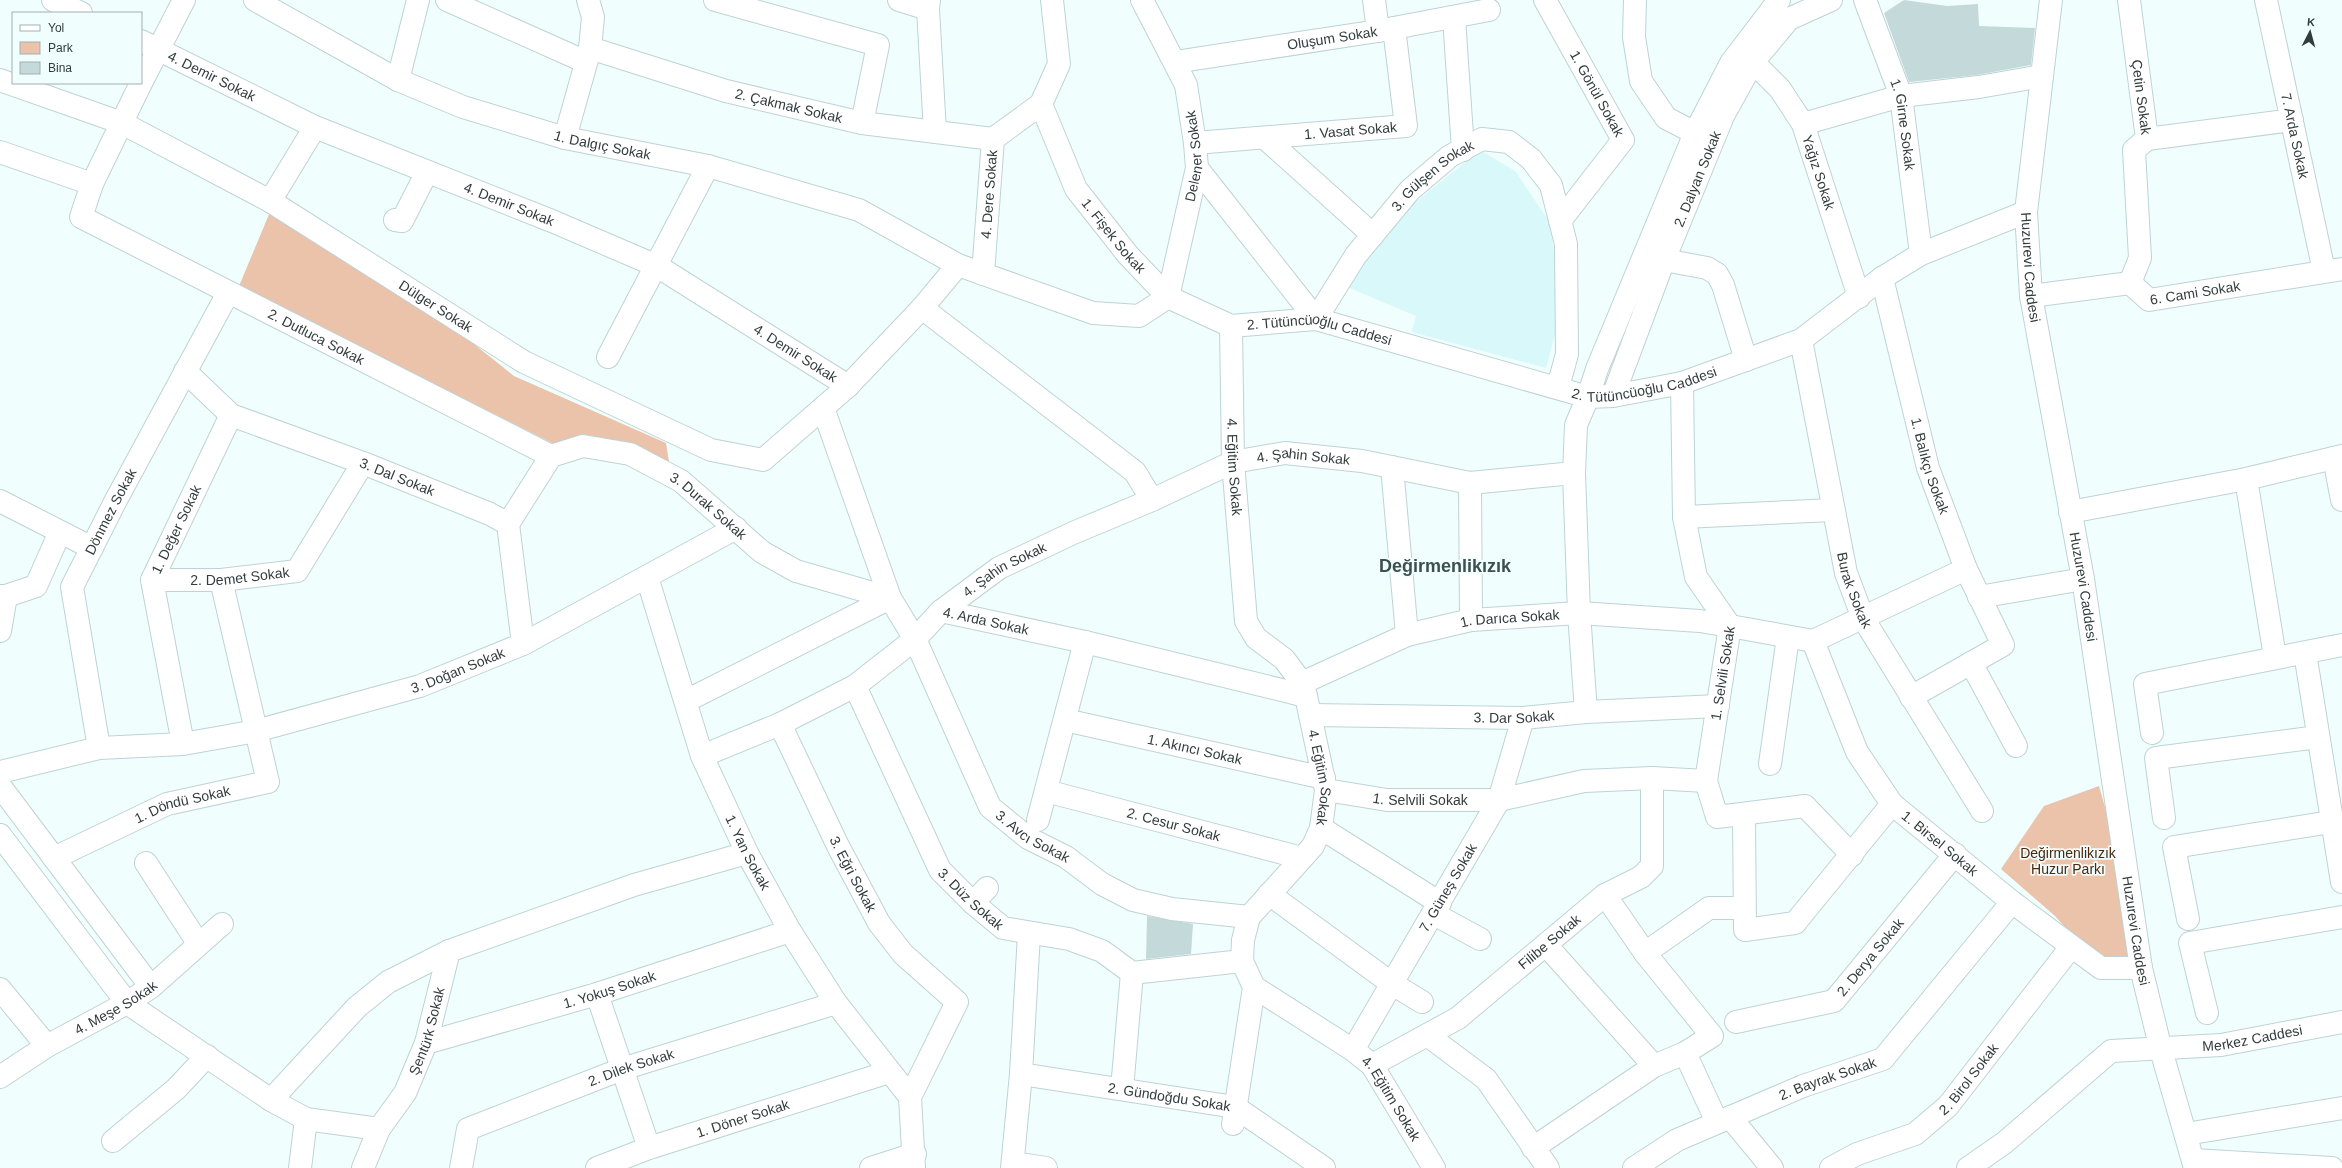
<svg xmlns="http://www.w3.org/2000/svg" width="2342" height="1168" font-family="Arial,sans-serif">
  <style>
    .built { fill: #d8f8f9 }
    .green { fill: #ebc2aa }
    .building { fill: #c4d9d9 }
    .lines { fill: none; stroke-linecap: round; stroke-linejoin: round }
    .minor-casing { stroke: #bed3d4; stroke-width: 24 }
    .minor { stroke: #fff; stroke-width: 22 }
    .labels { text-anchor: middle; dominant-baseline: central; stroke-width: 3.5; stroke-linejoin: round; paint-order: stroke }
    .street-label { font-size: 14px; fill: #333c3c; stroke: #f1fefe }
    .park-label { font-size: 14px; fill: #4e2609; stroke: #f1fefe }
    .district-label { font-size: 18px; font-weight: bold; fill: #3d4f50; stroke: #f1fefe }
  </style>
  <rect width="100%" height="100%" fill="#f1fefe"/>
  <path class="built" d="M1480,150L1515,171L1549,221L1557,270L1556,331L1546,368L1412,332L1416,316L1347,287L1396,218Z"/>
  <path class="green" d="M270,212L450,325L514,376L666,443L670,468L554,444L239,286Z
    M2099,786L2132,903L2141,968H2101L2055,916L2001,869L2044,806Z"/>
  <path class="building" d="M1904,0L1947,6L1978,4L1979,26L2035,28L2031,65L1977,75L1909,82L1884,13Z
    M1147,916L1193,924L1191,954L1146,959Z"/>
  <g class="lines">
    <g class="minor-casing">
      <g id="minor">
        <path d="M53,0L81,13"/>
        <path id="s1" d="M255,0L398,80L463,107L565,138L708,166L859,210L958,265L1093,313L1139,316L1168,297L1197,168L1195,143L1186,85L1142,0"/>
        <path d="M447,0L586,62"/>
        <path id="s2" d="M588,0L593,17L590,48L726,91L862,123L993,139"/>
        <path d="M715,0L878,45L862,123"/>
        <path d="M899,0L928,9L929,0"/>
        <path d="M1374,0L1378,31"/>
        <path id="s3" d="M1545,0L1623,140L1560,221"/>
        <path d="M1635,0L1634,37L1641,81L1666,118L1695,133"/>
        <path id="s4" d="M1865,0L1901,96L1921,254"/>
        <path id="s5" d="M2051,0L2026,212L2031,296L2083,579L2141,968L2161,1050L2195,1168"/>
        <path id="s6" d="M2129,0L2147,139L2134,150L2140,258L2130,283"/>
        <path id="s7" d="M2266,0L2324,271"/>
        <path d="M928,9L935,132"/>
        <path d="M1454,18L1463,150"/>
        <path id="s8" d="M141,41L315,127L552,221L657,266L848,386"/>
        <path id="s9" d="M1175,62L1378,31L1489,10"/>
        <path id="s10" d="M1753,62L1780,89L1803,124L1859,297"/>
        <path id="s11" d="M0,80L122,123L270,201L524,362L711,450L763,460L848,386L922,308L958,265"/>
        <path d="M398,80L418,0"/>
        <path id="s12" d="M141,83L92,184L81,217L551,456"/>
        <path d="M141,83L184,0"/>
        <path id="s13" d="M1041,104L1076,189L1128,255L1168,297L1231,326L1316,319L1588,397L1613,396L1682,383L1801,340L1882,278L1921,254L2026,212"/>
        <path d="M1803,124L1901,96L1979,87L2042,76"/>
        <path d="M565,138L590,49"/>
        <path d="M1265,138L1373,235"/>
        <path d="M2147,139L2292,120"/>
        <path id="s14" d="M1195,143L1406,126L1394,28"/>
        <path d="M0,152L92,184"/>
        <path id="s15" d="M1197,168L1316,319L1356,255L1410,190L1450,156L1482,139L1509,142L1531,159L1551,185L1566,244L1567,354L1558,387"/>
        <path d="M270,201L315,127"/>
        <path d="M395,220L402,221L427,172"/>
        <path d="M1664,260L1707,268L1717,274L1723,285L1746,360"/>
        <path id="s16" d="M983,274L993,139L1041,104L1059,64L1052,0"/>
        <path id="s17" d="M1882,278L1928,468L1966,569L2003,645L1911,697"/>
        <path id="s18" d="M2031,296L2130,283L2149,300L2342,269"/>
        <path d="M922,308L1135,472L1152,500"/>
        <path id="s19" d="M1231,326L1233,462L1246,621L1256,638L1284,659L1302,683L1306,696L1326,790L1321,828L1313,846L1249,917L1243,940L1242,961L1254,987L1353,1050L1372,1065L1434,1168"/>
        <path id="s20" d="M1801,340L1846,573L1863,618L1982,811"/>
        <path d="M608,357L708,166"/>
        <path id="s21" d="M185,371L231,415L363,463L490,514L508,524L523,644"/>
        <path d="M1682,383L1684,517L1696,577L1730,626"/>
        <path id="s22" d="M1613,396L1664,260L1723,116L1753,62L1789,19L1831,0"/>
        <path d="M2334,458L2342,500"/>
        <path d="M1392,467L1407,635"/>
        <path d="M1574,473L1579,613L1586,712"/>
        <path d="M2246,479L2275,657"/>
        <path d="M1470,483L1471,620"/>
        <path d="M0,501L92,548"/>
        <path d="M2070,512L2246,479L2342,456"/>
        <path d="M1684,517L1833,510"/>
        <path id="s23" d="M508,524L551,456L583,446L630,454L681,481L762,552L796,571L890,598L915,639L990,807L1028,838L1066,857L1102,884L1133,900L1172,909L1249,917"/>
        <path id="s24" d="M647,577L702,756L747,853L790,931L836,1003L910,1097"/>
        <path id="s25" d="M152,580H221L297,571L363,463"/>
        <path d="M0,596H6L36,586L60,532"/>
        <path d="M1979,597L2083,579"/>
        <path id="s26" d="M941,611L1085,642L1306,696"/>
        <path d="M0,631L6,596"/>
        <path id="s27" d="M1813,641L1857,752L1892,804L2012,902L2101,968H2141"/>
        <path d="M2305,653L2342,882"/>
        <path d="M1971,663L2016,746"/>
        <path id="s28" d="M1302,683L1407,635L1471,620L1579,613L1700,621L1730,626"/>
        <path id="s29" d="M855,686L940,870L973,903L1003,928L1069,939L1102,951L1132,973L1242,961"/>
        <path d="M686,701L890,598L823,408"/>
        <path id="s30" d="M1310,715L1523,718L1586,712L1718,706"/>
        <path id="s31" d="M1065,720L1324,778"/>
        <path id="s32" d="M780,724L838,846L879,923L903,954L957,1002L910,1097L914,1168"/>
        <path d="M2152,733L2145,684L2342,645"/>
        <path id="s33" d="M183,744L152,580L231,415"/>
        <path id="s34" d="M99,748L72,587L116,500L228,293"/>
        <path id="s35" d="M702,756L780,724L855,686L915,639L941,611L999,568L1073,533L1152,500L1233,462L1285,453L1362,461L1470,483L1574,473L1576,425L1588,397L1597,369L1695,133L1731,63L1779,0"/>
        <path d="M1770,764L1788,637"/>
        <path id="s36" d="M0,772L99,748L183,744L256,731L420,686L523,644L736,528"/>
        <path d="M1706,781L1717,817L1805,806L1852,855"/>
        <path d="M0,786L151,987"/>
        <path id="s37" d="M1326,790L1387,800H1499L1584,781L1652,778L1706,781L1730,626L1813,641L1966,569"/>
        <path id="s38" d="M1046,791L1302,858"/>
        <path d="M1744,814L1745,930L1795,923L1892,804"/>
        <path d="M2164,818L2156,758L2318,737"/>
        <path d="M1038,820L1085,642"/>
        <path d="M1321,828L1440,903"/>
        <path id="s39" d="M0,835L127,1003L271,1100L306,1119L379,1129L405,1093L426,1043L449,951L634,885L747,853"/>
        <path id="s40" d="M54,858L167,804L268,782L221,580"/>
        <path d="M146,863L198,943"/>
        <path d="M1269,894L1391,983L1422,1002"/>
        <path d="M973,903L987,888"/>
        <path d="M1434,914L1480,939"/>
        <path d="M2188,919L2174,847L2331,822"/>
        <path d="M1546,945L1654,1066"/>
        <path d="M1645,953L1709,908H1744"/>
        <path d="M0,989L47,1046"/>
        <path d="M597,994L649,1148"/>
        <path d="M2207,1013L2190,943L2342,917"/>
        <path id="s41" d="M1736,1022L1834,1001L1955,854"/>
        <path d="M1427,1035L1486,1079L1548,1168"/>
        <path id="s42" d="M426,1043L597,994L790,931"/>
        <path id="s43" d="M1353,1050L1499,800L1523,718"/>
        <path d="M1685,1053L1717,1122"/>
        <path id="s44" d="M1372,1065L1458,1018L1605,895L1641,877L1652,866V778"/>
        <path id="s45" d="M1021,1074L1235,1107L1324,1168"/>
        <path id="s46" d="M0,1077L47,1046L127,1003L151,987L222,924"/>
        <path d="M1122,1089L1132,973"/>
        <path d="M271,1100L357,1007L388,982L449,951"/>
        <path d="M1730,1117L1772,1168"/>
        <path d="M1233,1124L1254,987"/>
        <path d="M2186,1134L2342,1108"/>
        <path d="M113,1141L176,1089L207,1056"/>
        <path d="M1533,1148L1654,1066L1685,1053L1712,1036L1645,953L1605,895"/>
        <path d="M2193,1160L2332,1168"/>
        <path d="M1013,1163L1046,1168"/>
        <path d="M300,1168L306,1119"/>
        <path d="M363,1168L379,1129"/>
        <path id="s47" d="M461,1168L468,1129L622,1069L836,1003"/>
        <path id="s48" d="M597,1168L649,1148L889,1072"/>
        <path d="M871,1168L915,1154"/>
        <path d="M1012,1168L1021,1074L1029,934"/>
        <path id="s49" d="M1634,1168L1677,1140L1803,1086L1883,1059L2012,902"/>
        <path id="s50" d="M1831,1168L1857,1154L1915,1134L1948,1106L2071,947"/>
        <path id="s51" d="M1968,1168L2004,1143L2111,1051L2221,1045L2342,1022"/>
      </g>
    </g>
    <use href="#minor" class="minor"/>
  </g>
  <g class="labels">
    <g class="street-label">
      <text stroke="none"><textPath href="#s9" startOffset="159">Oluşum Sokak</textPath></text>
      <text stroke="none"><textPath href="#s8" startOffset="79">4. Demir Sokak</textPath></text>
      <text stroke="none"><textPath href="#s3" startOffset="107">1. Gönül Sokak</textPath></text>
      <text stroke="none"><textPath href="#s6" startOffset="98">Çetin Sokak</textPath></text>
      <text stroke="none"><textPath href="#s2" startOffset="256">2. Çakmak Sokak</textPath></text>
      <text stroke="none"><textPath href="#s4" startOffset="131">1. Girne Sokak</textPath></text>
      <text stroke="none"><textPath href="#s14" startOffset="156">1. Vasat Sokak</textPath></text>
      <text stroke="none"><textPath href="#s7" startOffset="139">7. Arda Sokak</textPath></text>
      <text stroke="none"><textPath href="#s1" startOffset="379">1. Dalgıç Sokak</textPath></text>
      <text stroke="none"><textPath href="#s1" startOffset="1125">Delener Sokak</textPath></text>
      <text stroke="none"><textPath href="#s10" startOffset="131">Yağız Sokak</textPath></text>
      <text stroke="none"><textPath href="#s15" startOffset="379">3. Gülşen Sokak</textPath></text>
      <text stroke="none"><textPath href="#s22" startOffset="233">2. Dalyan Sokak</textPath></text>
      <text stroke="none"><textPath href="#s16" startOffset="80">4. Dere Sokak</textPath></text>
      <text stroke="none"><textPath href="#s8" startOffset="403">4. Demir Sokak</textPath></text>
      <text stroke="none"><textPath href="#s13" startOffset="152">1. Fişek Sokak</textPath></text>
      <text stroke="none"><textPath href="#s5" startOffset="269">Huzurevi Caddesi</textPath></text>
      <text stroke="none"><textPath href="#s18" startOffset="172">6. Cami Sokak</textPath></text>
      <text stroke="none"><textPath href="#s11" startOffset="493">Dülger Sokak</textPath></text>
      <text stroke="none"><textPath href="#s13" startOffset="393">2. Tütüncüoğlu Caddesi</textPath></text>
      <text stroke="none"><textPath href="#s12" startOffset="411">2. Dutluca Sokak</textPath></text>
      <text stroke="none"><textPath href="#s8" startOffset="727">4. Demir Sokak</textPath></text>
      <text stroke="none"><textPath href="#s13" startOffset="729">2. Tütüncüoğlu Caddesi</textPath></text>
      <text stroke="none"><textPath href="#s35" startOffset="683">4. Şahin Sokak</textPath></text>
      <text stroke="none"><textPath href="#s17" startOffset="194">1. Balıkçı Sokak</textPath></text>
      <text stroke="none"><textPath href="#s19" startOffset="141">4. Eğitim Sokak</textPath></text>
      <text stroke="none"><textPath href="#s21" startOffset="241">3. Dal Sokak</textPath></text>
      <text stroke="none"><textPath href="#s23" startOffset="256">3. Durak Sokak</textPath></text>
      <text stroke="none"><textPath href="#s34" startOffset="248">Dönmez Sokak</textPath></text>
      <text stroke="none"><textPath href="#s33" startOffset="223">1. Değer Sokak</textPath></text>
      <text stroke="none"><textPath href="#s35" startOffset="359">4. Şahin Sokak</textPath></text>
      <text stroke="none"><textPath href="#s25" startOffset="88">2. Demet Sokak</textPath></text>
      <text stroke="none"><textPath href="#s5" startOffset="593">Huzurevi Caddesi</textPath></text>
      <text stroke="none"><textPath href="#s20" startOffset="256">Burak Sokak</textPath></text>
      <text stroke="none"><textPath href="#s28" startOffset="220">1. Darıca Sokak</textPath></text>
      <text stroke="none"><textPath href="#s26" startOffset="46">4. Arda Sokak</textPath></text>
      <text stroke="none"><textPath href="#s36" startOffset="471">3. Doğan Sokak</textPath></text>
      <text stroke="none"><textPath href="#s37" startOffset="492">1. Selvili Sokak</textPath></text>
      <text stroke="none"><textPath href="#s30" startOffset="204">3. Dar Sokak</textPath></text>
      <text stroke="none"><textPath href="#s31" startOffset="133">1. Akıncı Sokak</textPath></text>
      <text stroke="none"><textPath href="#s19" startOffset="477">4. Eğitim Sokak</textPath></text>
      <text stroke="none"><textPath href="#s37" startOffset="95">1. Selvili Sokak</textPath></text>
      <text stroke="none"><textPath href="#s40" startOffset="140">1. Döndü Sokak</textPath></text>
      <text stroke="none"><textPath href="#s38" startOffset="132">2. Cesur Sokak</textPath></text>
      <text stroke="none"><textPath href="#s23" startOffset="748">3. Avcı Sokak</textPath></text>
      <text stroke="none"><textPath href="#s27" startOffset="244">1. Birsel Sokak</textPath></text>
      <text stroke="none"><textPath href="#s24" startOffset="294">1. Yan Sokak</textPath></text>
      <text stroke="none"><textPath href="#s32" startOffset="167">3. Eğri Sokak</textPath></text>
      <text stroke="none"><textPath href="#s43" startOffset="188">7. Güneş Sokak</textPath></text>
      <text stroke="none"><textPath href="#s29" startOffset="245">3. Düz Sokak</textPath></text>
      <text stroke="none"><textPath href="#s5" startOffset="941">Huzurevi Caddesi</textPath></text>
      <text stroke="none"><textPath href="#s44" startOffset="217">Filibe Sokak</textPath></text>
      <text stroke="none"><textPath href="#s41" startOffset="157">2. Derya Sokak</textPath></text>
      <text stroke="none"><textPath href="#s42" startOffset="191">1. Yokuş Sokak</textPath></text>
      <text stroke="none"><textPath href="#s46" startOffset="135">4. Meşe Sokak</textPath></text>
      <text stroke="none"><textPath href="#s39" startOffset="608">Şentürk Sokak</textPath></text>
      <text stroke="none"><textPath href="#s51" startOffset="327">Merkez Caddesi</textPath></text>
      <text stroke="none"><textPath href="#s47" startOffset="214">2. Dilek Sokak</textPath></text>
      <text stroke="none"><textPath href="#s50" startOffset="168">2. Birol Sokak</textPath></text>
      <text stroke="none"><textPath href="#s49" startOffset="214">2. Bayrak Sokak</textPath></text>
      <text stroke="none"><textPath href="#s45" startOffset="150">2. Gündoğdu Sokak</textPath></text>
      <text stroke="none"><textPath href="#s19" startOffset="897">4. Eğitim Sokak</textPath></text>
      <text stroke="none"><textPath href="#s48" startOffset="154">1. Döner Sokak</textPath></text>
    </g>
    <g class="park-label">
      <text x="2068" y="853">Değirmenlikızık<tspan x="2068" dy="16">Huzur Parkı</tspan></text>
    </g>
    <g class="district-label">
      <text x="1445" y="566">Değirmenlikızık</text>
    </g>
  </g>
  <rect x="12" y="12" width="130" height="72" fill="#f1fefe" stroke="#a5b0b0"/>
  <rect x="20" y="25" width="20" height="6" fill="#ffffff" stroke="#a5b0b0"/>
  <text x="48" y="32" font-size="12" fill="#333c3c">Yol</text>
  <rect x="20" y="42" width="20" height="12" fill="#ebc2aa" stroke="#a5b0b0"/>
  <text x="48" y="52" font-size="12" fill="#333c3c">Park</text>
  <rect x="20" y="62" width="20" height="12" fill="#c4d9d9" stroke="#a5b0b0"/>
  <text x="48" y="72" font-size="12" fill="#333c3c">Bina</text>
  <g transform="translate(2310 32) rotate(6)" stroke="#f1fefe" stroke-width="3" paint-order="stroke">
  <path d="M0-3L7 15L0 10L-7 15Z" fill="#333c3c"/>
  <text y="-6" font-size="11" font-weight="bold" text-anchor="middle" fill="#333c3c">K</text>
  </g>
</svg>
